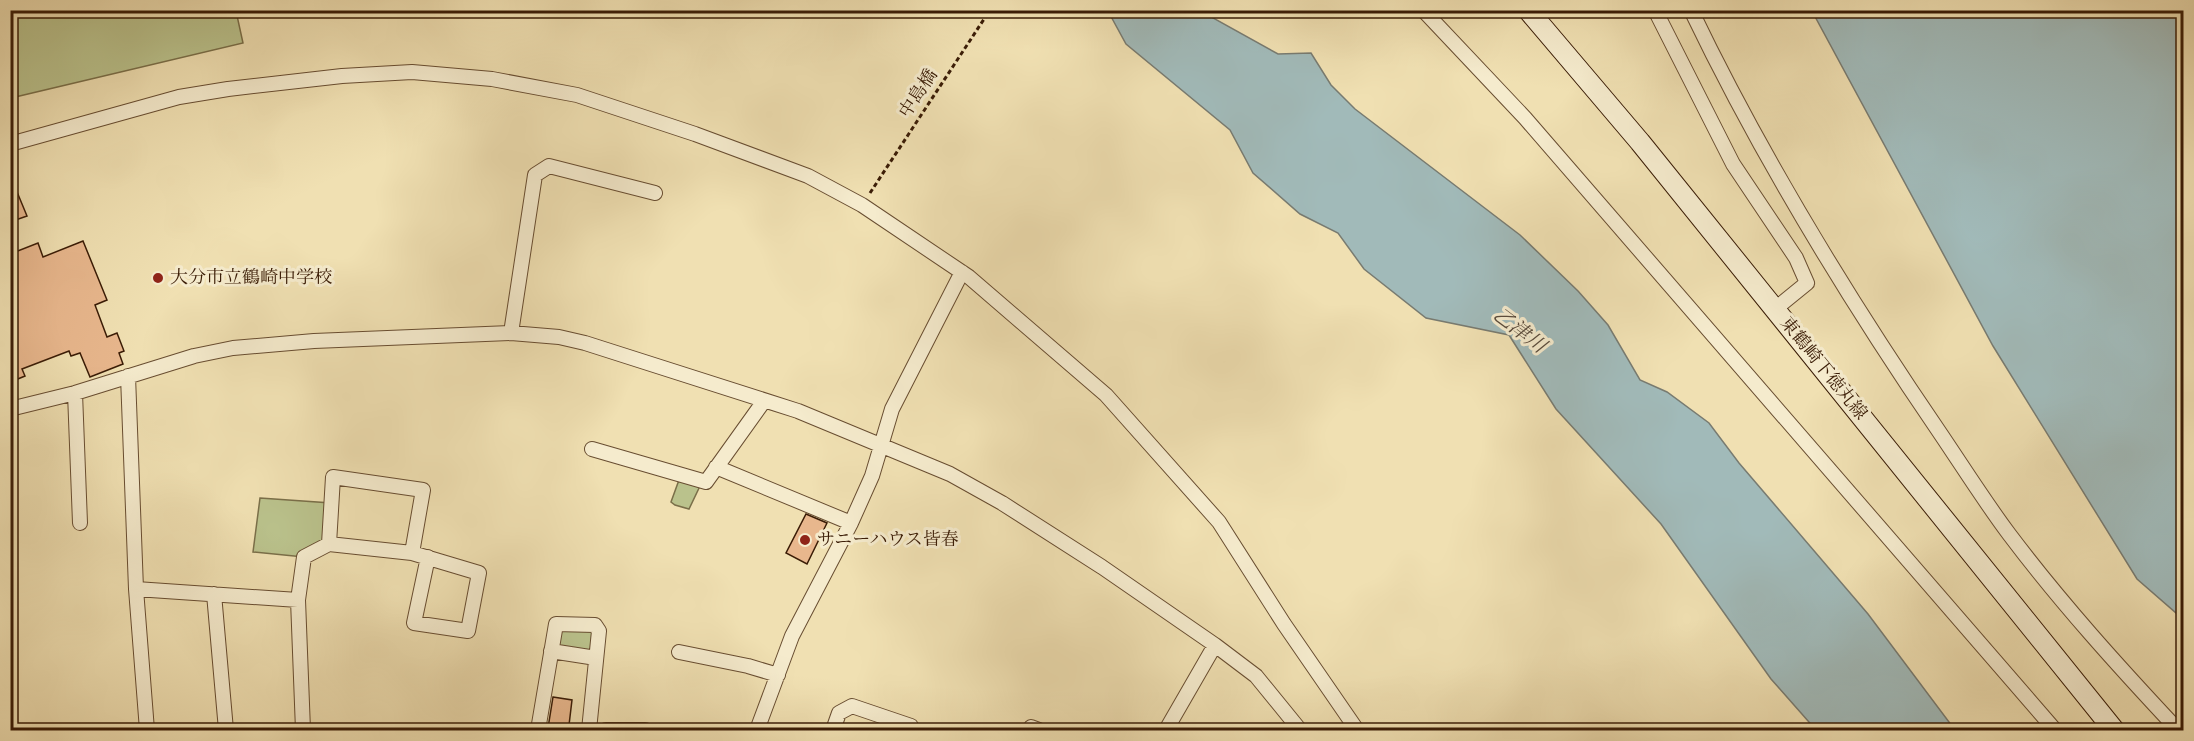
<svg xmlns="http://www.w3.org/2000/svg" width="2194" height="741" font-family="'IM FELL English','Noto Serif JP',serif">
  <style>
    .green { fill: #bac28c; stroke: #7a6f49; stroke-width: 1.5 }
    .water { fill: #a1bab9; stroke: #787b71; stroke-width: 1.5 }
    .building { fill: #e8b78d; stroke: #3a1c06; stroke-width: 1.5 }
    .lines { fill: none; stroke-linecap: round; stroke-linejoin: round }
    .street-casing { stroke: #684d31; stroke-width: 16 }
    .secondary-casing { stroke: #3a1c06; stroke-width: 22 }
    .path { stroke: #3a1c06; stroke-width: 3; stroke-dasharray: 4.5 3; stroke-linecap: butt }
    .street { stroke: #f5ebcd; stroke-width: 14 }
    .secondary { stroke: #f5ebcd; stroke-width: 20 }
    .poi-dot { fill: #8f2418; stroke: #f5ebcd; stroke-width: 2 }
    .labels { text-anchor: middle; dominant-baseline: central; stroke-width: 6; stroke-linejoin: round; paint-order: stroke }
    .street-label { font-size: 18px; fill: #3a1c06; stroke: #f5ebcd }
    .poi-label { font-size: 18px; fill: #3a1c06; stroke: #f5ebcd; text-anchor: start }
    .water-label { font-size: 20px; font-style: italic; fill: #594b3c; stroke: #f5ebcd }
  </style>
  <rect width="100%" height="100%" fill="#f0e0b2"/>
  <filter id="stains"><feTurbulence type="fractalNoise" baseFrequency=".00333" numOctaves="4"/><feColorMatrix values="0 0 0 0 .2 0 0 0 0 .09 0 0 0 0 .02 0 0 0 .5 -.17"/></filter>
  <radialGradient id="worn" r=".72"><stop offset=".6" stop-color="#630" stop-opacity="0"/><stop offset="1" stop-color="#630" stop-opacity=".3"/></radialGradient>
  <path class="green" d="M10,11H236L243,43L11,98Z
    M679,480L700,486L689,509L675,505L671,502Z
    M260,498L331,503L329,544L304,557L253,552Z
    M563,628L592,630L591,648L587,652L560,648L557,643L559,633Z"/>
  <path class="water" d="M1108,11H1206L1213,18L1278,54L1311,53L1331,85L1355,109L1520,235L1578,291L1608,325L1640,380L1667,392L1709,423L1739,463L1868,614L1955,730H1816L1771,679L1661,524L1556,409L1509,335L1426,318L1364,269L1338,233L1300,214L1253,173L1230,130L1126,44Z
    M1812,11H2183V619L2137,579L1993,346Z"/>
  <path class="building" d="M10,175L27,216L10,222Z
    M83,241L107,300L95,305L107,337L117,333L124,351L119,353L123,364L90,377L80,353L71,356L69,351L22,369L25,376L13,381L10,374V254L38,243L43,257Z
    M806,514L827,523L807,564L786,553Z
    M553,697L572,700L569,725L548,728Z"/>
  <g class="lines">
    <g class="street-casing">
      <path id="street" d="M1423,10L1525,118L2055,730
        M1655,10L1733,164L1796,258L1807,283L1775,309
        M1691,10C1761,156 1849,300 1940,433C1963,467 1985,502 2009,534C2061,603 2119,667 2178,730
        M10,144L179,97L228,89L342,76L412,72L492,79L577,95L695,134L808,176L862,205L969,277L1106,395L1219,522L1284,624L1357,730
        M511,333L535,175L549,166L655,193
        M128,376L136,589L147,730
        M75,393L80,523
        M10,409L75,393L194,356L233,348L314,341L511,333L559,337L585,343L798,411L950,474L1002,503L1102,567L1215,645L1256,676L1300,730
        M592,449L706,482L764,401
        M716,467L851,523
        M329,544L333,477L423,490L412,553
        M136,589L298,600
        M214,594L226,730
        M551,651L596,658
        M679,652L748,666L778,675
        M10,725L12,730
        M1031,727L1039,730
        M303,730L298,600L304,557L329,544L412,553L479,573L468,631L414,623L428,557
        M538,730L556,624L595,625L599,631L589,730
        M606,730H645
        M757,730L792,636L851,523L872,476L892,409L962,272
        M833,730L839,713L852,706L911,726L913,730
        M1166,730L1215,645"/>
    </g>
    <g class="secondary-casing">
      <path id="secondary" d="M1528,10L1640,142L2114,730"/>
    </g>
    <path class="path" d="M870,193L990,10"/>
    <use href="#street" class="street"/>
    <use href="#secondary" class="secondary"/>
  </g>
  <g class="poi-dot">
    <circle cx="158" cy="278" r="6"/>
    <circle cx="805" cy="540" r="6"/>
  </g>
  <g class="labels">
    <g class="street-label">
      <text transform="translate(919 94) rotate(-57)">中島橋</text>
      <text transform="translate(1823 369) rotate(51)">東鶴崎下徳丸線</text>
    </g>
    <g class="poi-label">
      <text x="170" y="278">大分市立鶴崎中学校</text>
      <text x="817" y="540">サニーハウス皆春</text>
    </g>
    <g class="water-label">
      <text transform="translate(1519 331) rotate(37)">乙津川</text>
    </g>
  </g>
  <rect width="2194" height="741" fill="none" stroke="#f0e0b2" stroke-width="36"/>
  <rect x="12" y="12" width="2170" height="717" fill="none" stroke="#3a1c06" stroke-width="3"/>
  <rect x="18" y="18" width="2158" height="705" fill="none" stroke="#3a1c06" stroke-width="1.5"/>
  <rect width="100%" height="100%" filter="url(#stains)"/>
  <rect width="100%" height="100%" fill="url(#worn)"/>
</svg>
